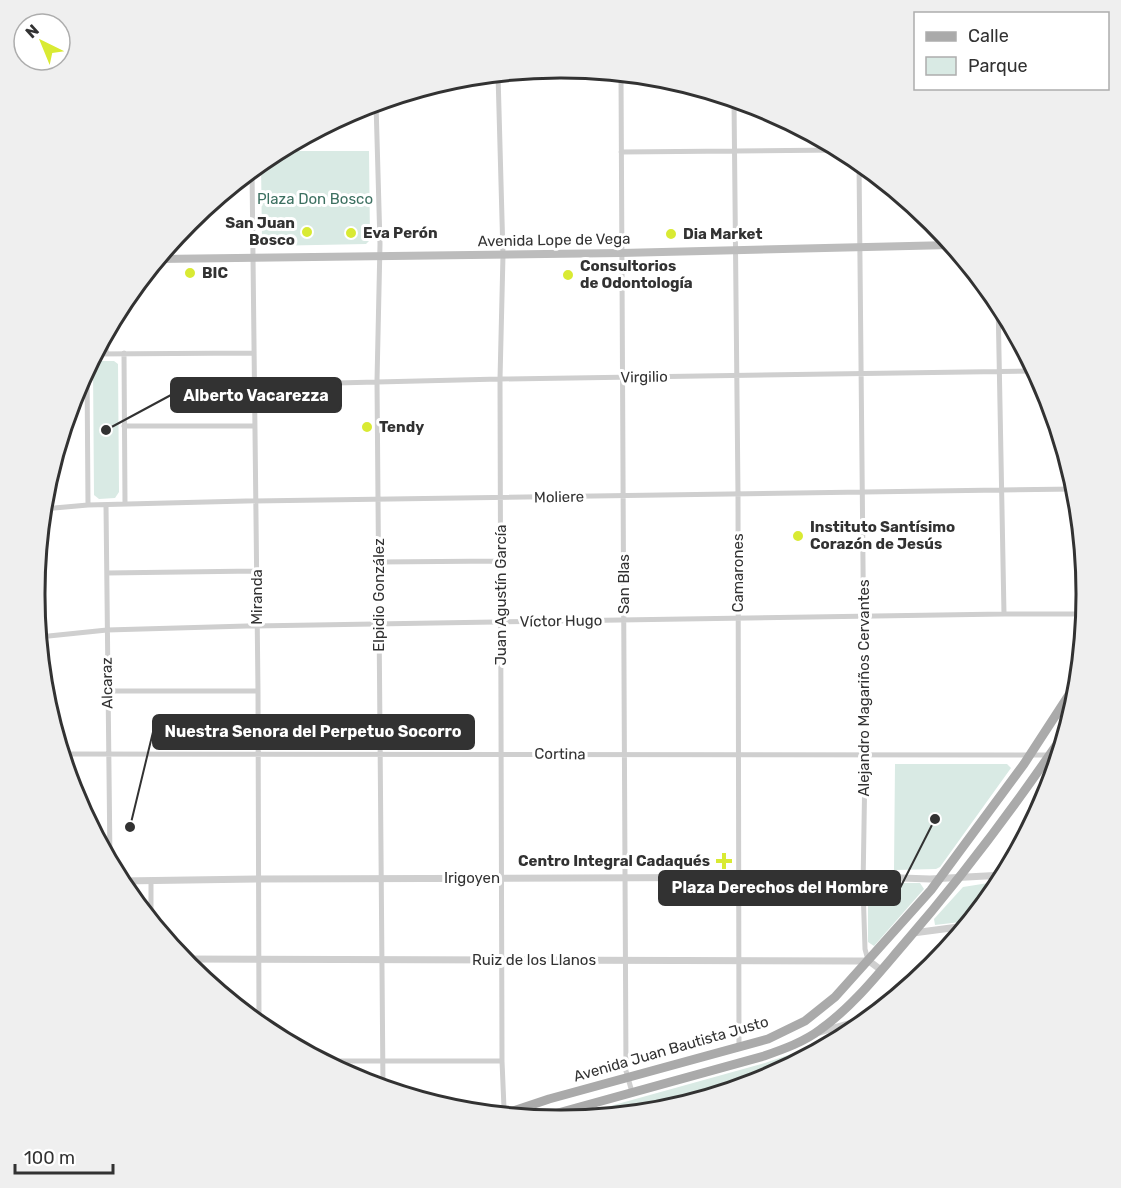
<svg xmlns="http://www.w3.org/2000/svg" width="1121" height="1188" font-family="Rubik,sans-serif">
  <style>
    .green { fill: #d9eae4 }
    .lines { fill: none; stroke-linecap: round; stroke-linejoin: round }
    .minor { stroke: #cfcfcf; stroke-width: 5 }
    .tertiary { stroke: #cfcfcf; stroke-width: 7 }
    .secondary { stroke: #bcbcbc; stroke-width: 8 }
    .primary { stroke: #aaa; stroke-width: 9 }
    .poi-dot { fill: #d9ea33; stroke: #fff; stroke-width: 2 }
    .labels { text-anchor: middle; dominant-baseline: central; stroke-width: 6; stroke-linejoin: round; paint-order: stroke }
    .park-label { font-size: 15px; fill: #3d7061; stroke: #fff }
    .poi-label { font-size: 15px; font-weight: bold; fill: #323232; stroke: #fff; text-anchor: start }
    .street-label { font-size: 15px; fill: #323232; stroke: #fff }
    .rim { fill: none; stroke: #323232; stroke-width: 3 }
    .leader { fill: none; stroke: #323232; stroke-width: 2 }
    .callout-dot { fill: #323232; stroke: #fff; stroke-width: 2 }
    .callout { fill: #323232; stroke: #323232; stroke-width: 2 }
    .callout-label { font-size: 16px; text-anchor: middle; font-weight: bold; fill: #fff }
  </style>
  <rect width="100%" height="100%" fill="#fff"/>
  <path class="green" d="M278,151H369L370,240L366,244L267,246L262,241L261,163Z
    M98,361H114L118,364L119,492L115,498L99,499L94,495L93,367Z
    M895,764H1007L1011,768L940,867L936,869L894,870Z
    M1001,881L969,921L935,925L934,919L963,887Z
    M875,883H920L924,889L874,946L868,942V892L870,886Z
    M846,1035L761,1080L663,1110L560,1120L765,1063Z"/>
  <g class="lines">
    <path class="minor" d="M498,74L503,255L500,379L502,1061L504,1108L507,1113
      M621,74L626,1071L632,1092
      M489,75H632
      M734,100L738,495L739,1047
      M376,103L380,244L377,381L383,1087
      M621,152L840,150
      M859,162L865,765L863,887L865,949L868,960
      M252,170L258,691L259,1023
      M998,301L1004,614
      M106,334V353
      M124,353L125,504
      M95,354L253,353
      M87,369L88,505
      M254,385L500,379L1035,371
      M124,426H254
      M106,505L110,861
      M43,509L88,505L246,501L1076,489
      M378,562L501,561
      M107,573L257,571
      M39,637L107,630L247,626L1004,614H1085
      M108,691H258
      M62,754L1059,755
      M151,920V880
      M324,1061H502"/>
    <path class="tertiary" d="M121,881L257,879L873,877L930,879L1004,875
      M913,933L966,926
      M183,959L854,961H869L881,970
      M820,1032L869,1018"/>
    <path class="secondary" d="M158,259L621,253L951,245"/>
    <path class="primary" d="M504,1114L549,1099L768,1039L805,1021L835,997L931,890L1024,764L1078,681
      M540,1118L764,1056C784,1049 804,1042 821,1029C853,1006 878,974 903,945C962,877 1016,805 1066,731"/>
  </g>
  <g class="poi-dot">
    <circle cx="307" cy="232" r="6"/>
    <circle cx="351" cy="233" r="6"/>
    <circle cx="671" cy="234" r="6"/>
    <circle cx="190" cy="273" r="6"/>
    <circle cx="568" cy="275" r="6"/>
    <circle cx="367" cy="427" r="6"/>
    <circle cx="798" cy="536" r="6"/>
    <path d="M721 852h6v6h6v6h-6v6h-6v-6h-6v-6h6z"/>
  </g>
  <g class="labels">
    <g class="park-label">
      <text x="315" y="199">Plaza Don Bosco</text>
    </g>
    <g class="poi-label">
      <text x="295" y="223" text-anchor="end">San Juan<tspan x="295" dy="17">Bosco</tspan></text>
      <text x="363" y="233">Eva Perón</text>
      <text x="683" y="234">Dia Market</text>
      <text x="580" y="266">Consultorios<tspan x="580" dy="17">de Odontología</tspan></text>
      <text x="202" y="273">BIC</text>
      <text x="379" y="427">Tendy</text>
      <text x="810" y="527">Instituto Santísimo<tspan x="810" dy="17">Corazón de Jesús</tspan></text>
      <text x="710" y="861" text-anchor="end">Centro Integral Cadaqués</text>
    </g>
    <g class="street-label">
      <text transform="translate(554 240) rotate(-1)">Avenida Lope de Vega</text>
      <text transform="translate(644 377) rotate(-1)">Virgilio</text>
      <text transform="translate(559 497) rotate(-1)">Moliere</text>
      <text transform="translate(738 573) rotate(-90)">Camarones</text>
      <text transform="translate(624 584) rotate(-90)">San Blas</text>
      <text transform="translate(379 595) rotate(-90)">Elpidio González</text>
      <text transform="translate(501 595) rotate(-90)">Juan Agustín García</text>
      <text transform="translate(257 597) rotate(-90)">Miranda</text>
      <text transform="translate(561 621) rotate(-1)">Víctor Hugo</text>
      <text transform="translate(107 683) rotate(-91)">Alcaraz</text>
      <text transform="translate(864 688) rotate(-90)">Alejandro Magariños Cervantes</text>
      <text transform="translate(560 754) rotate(1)">Cortina</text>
      <text x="472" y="878">Irigoyen</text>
      <text x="534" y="960">Ruiz de los Llanos</text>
      <text transform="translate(671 1049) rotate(-16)">Avenida Juan Bautista Justo</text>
    </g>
  </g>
  <path d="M0 0H1121V1188H0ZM560 78H561A515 515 0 0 1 1076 593V595A515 515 0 0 1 561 1110H560A515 515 0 0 1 45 595V593A515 515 0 0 1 560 78Z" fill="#efefef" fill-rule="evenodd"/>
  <path class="rim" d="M560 78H561A515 515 0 0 1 1076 593V595A515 515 0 0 1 561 1110H560A515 515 0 0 1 45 595V593A515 515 0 0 1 560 78Z"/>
  <path class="leader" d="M106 430L171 395M130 827L153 732M935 819L900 888"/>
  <g class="callout-dot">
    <circle cx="106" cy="430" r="6"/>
    <circle cx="130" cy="827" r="6"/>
    <circle cx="935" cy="819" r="6"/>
  </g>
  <g class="callout">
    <rect x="171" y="378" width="170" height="34" rx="6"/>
    <rect x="153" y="715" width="321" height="34" rx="6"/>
    <rect x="659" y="871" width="241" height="34" rx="6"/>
  </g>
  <g class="callout-label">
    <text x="256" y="401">Alberto Vacarezza</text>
    <text x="313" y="737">Nuestra Senora del Perpetuo Socorro</text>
    <text x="780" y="893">Plaza Derechos del Hombre</text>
  </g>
  <rect x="914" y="12" width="195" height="78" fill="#ffffff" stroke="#adadad" stroke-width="1.5"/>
  <rect x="926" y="32" width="30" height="9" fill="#aaaaaa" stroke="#adadad" stroke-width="1.5"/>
  <text x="968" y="42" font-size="18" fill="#323232">Calle</text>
  <rect x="926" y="57" width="30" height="18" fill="#d9eae4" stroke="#adadad" stroke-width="1.5"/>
  <text x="968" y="72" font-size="18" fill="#323232">Parque</text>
  <g transform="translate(42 42) rotate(317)"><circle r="28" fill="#ffffff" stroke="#adadad" stroke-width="1.5"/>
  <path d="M0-4.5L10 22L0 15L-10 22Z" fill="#d9ea33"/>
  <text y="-9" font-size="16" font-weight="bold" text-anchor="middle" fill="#323232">N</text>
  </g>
  <path d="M15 1164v9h98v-9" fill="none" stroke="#323232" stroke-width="3"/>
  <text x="24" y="1164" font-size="18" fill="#323232" stroke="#ffffff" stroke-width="4.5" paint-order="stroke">100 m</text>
</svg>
